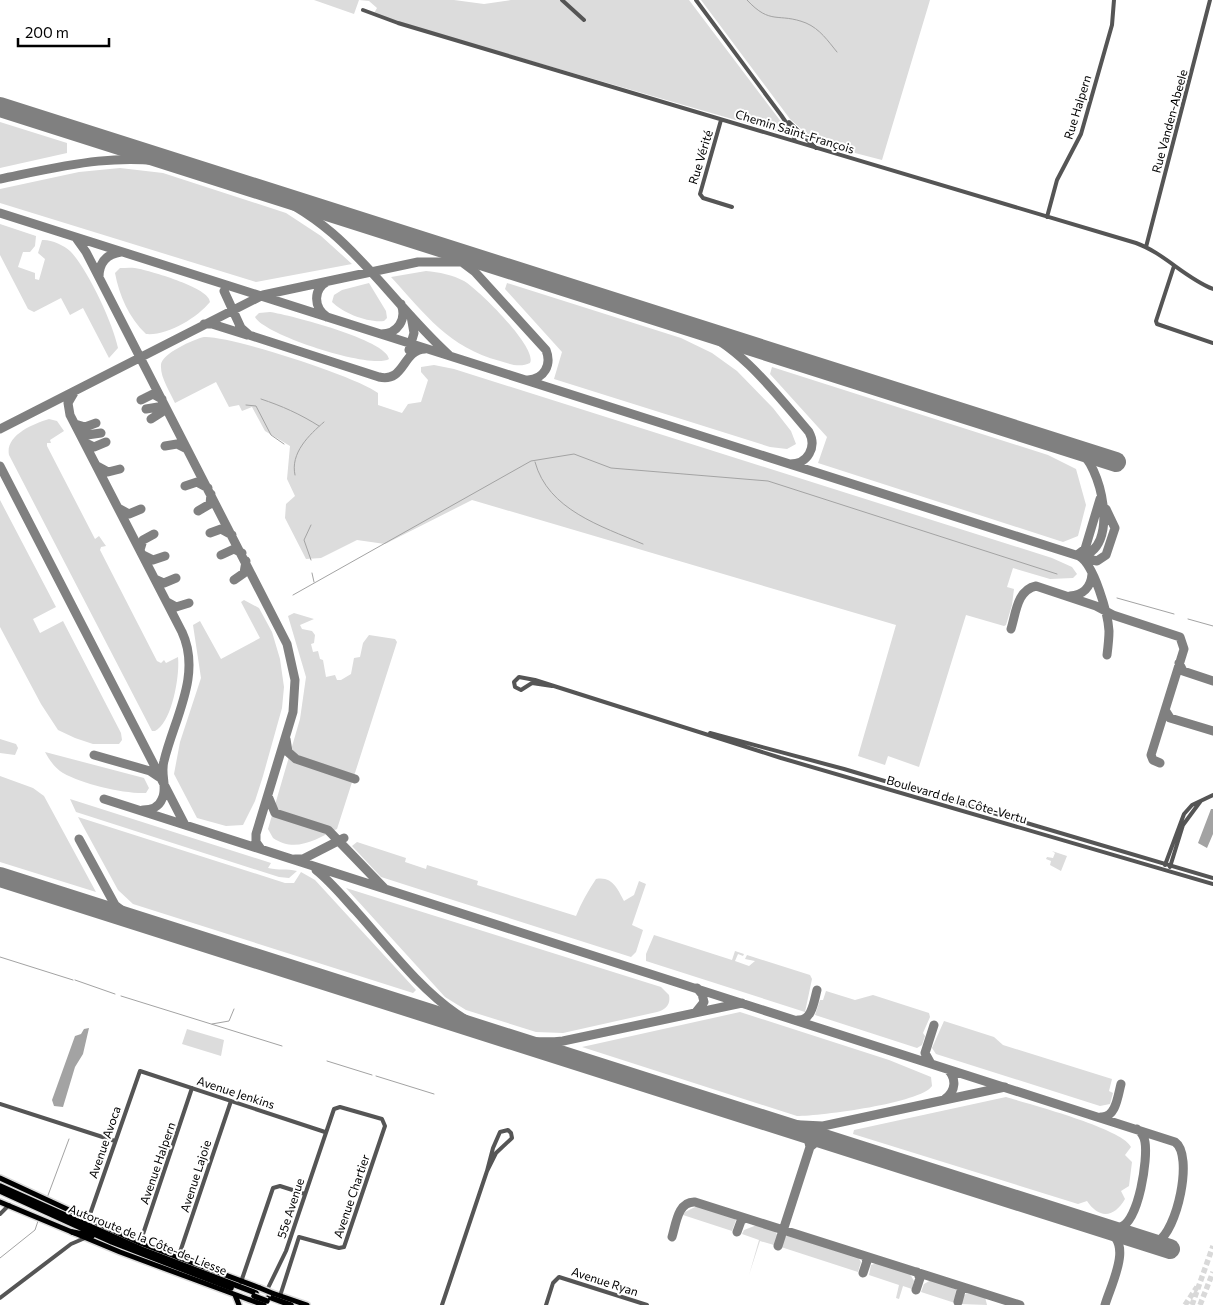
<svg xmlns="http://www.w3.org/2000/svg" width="1213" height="1305" font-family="Commissioner,sans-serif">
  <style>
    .green { fill: #dcdcdc }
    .water { fill: #a3a3a3 }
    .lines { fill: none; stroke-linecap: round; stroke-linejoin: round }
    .stream { stroke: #a3a3a3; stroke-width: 1 }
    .taxiway { stroke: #808080; stroke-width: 9 }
    .runway { stroke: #808080; stroke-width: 20 }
    .highway-tunnel { stroke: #d9d9d9; stroke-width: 5.5; stroke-dasharray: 5.5 3; stroke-linecap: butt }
    .major-casing { stroke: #dbdbdb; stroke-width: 8 }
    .highway-casing { stroke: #dbdbdb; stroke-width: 8 }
    .minor { stroke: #555; stroke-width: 4 }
    .major { stroke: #000; stroke-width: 5 }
    .highway { stroke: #000; stroke-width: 5.5 }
    .major-bridge-casing { stroke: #dbdbdb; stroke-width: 8; stroke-linecap: butt }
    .highway-bridge-casing { stroke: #dbdbdb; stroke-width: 8; stroke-linecap: butt }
    .major-bridge { stroke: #000; stroke-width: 5 }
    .highway-bridge { stroke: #000; stroke-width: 5.5 }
    .labels { text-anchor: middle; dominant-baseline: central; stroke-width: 4; stroke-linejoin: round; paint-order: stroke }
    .street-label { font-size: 12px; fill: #000; stroke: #fff }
  </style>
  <rect width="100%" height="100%" fill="#fff"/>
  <path class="green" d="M314,0H454L484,4L511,0H689L788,131L791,133L787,135L373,15L377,8L369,1L359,0L354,14Z
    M701,0H930L882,160L828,146L810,137L790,119Z
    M0,122L67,143V153L0,168Z
    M120,168L163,173L286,213L321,236L352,264L256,282L0,203V189L79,172Z
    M0,224L36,236L35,246L30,252H23L18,267L35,273V279L39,280L45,259L38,253L42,240C50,239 64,245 70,251C87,268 113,323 118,348L109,358L83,308L70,315L61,298L34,312L28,309L0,255Z
    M120,268C126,268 133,267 140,269C153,272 210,288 210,302C197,318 167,336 146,334C129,318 119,295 115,273Z
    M426,271C439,272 453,275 464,281C478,289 538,348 530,363C520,368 510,364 500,361C448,347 426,315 391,277Z
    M369,283L386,311L387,318L384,321C368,323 343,313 332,302L334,295L342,290Z
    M507,283L681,338L712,353L737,371L773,408L791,431L796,444L787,449L770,447L554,379L562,352L505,289Z
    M270,312C290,315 387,340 389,359C372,370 264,335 255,317L259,313Z
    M204,337C228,335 358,377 378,393V405L402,413L408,404L421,402L428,380L421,372V367L434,365L454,369L1052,558L1072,567L1077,574L1073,578L1050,579L1013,568L1007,587L1014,589L1012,605L1006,625L1004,626L966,615L919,767L888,756L885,765L858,756L896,625L472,500L385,544L357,540L321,558L306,559L285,518L286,504L295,496L287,479L290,446L265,431L252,407L242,411L239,405L229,407L216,382L175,403C170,392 160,377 161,365C161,354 194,339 204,337Z
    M772,367L1048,455L1076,469L1086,505L1078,536L1063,542L818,463L827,437L770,374Z
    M49,419L57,421L64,431L50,440L51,443H47V446L95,539L99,536L106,546L101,547L100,550L157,661L161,663L164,660L166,663L178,657C180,675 172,723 155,731H152L9,455C5,436 32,424 49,419Z
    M0,500L56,607L33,619L40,633L63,621L121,733L122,740L119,744H93L75,738L58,730L41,704L0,627Z
    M244,600L259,608L272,632L280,659L284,687L282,708L263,776L255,801L243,825L226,826L197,818L174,774L180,742L201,678L193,625L200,621L221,659L260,638L241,602Z
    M294,613L314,619L300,625L302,629L312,631L315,635L314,643L311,644L313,652L318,651L320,659L323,660L326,677L335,675L337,680H341L351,674L354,658L360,657L363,643L369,635L395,639L397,642L337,829C315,840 295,853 273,838L268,829L300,719L306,677L288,616Z
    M0,739L16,744L18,748L15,755L0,753Z
    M45,752L144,778L149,788L146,793C124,794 82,784 63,773C55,768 50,761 45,752Z
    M0,776L33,788L44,796L96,892L0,862Z
    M70,799L271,863L268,868C280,871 286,868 297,871L289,878L279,877L76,812Z
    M78,817L285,883H294L301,872L315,880L416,990L413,993L133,904L118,890Z
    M357,842L406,858L405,862L426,869L427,865L478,881L477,885L576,916C581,903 588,891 596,879C613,876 618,890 624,901L634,895L639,881L646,884L632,925L643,930L636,952L631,957L381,877L352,846Z
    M1052,851L1067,856L1061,871L1050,865L1051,861L1046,859L1047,857L1053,858L1055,853Z
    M346,888L661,987L669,995C671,1005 665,1010 657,1012L563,1033L536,1032L466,1010L445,997Z
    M654,935L732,960L735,951L744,954L743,956L738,954L735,961L749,966L755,961L745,959L747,955L810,975L812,979L805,1012L646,961V954Z
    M826,991L855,1000L873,995L929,1013L930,1017L923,1033L925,1036L922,1045L917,1048L815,1015L820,1000H823Z
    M740,1012L889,1060L931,1077L932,1086C921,1103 821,1116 797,1116L582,1047Z
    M944,1021L994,1037L1003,1045L1112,1079L1109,1091L1113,1093L1110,1104L1100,1106L936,1054L932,1048Z
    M187,1029L224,1040L221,1056L182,1044Z
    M1006,1097C1029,1104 1124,1129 1131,1147L1125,1155L1132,1162L1129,1186L1121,1191L1125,1199C1114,1218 1099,1219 1087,1201L1078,1204L853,1134L854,1130Z
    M697,1206L733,1217L736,1220L732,1231L683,1215L685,1212Z
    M757,1225L774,1230L778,1236L774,1245L760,1241L749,1275L759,1240L742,1234L744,1230Z
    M788,1235L858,1257L861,1262L858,1272L781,1247L784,1238Z
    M877,1263L910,1274L914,1281L912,1289L903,1286L899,1299L896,1298L899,1285L869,1275L871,1265Z
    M931,1280L956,1289L955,1303L921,1292L924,1284Z
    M968,1292L985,1297L987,1305L959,1304L962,1297Z"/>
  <path class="water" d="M1211,809H1213V834L1207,848L1198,843Z
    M89,1028L83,1054L75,1067L63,1107L54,1106L52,1100L75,1036L81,1034L84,1029Z"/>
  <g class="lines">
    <path class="stream" d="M747,0C771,26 778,12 806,23C820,29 828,41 837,52
      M261,399C282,406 300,414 319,426
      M246,405L256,406L271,435L284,444
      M535,462C548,510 601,526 643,544
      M295,475C290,453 309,435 324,422
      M311,560L304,540L311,525
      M312,573L314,582
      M293,595L531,461L574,454L611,468L768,481L1057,574
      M1117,598L1174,614
      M1188,619L1213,626
      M0,957L73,980
      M75,980L115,994
      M121,996L282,1046
      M212,1024L229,1021L234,1009
      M327,1061L372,1075
      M376,1076L434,1094
      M47,1198L69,1139
      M0,1258L35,1230L38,1221"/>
    <path class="taxiway" d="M0,179C63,166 116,152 180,164
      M255,188C345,219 383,295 449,355
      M0,213L1079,556C1122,552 1101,461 1077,450
      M76,238L86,252L287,644L295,680L293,712L256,834V842L261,849
      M427,243L451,254L475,272L546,350C552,365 544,379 528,380
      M99,277C99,262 107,254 121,252
      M224,291L241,328L249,335L379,377C405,383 402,350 425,349
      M327,317C313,307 313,289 328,281
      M204,324H212L247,335
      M693,327C740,345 777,395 809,432C817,447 808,464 790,464
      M381,334C398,334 407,319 401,304
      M409,350L414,333L411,316
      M75,391L68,403L70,415L182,632C202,675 174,719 164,761C160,774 168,788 162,799C159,807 151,810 143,810
      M141,400L153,394L162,399
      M146,409L158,407L168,412
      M151,419L162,412L164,405
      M75,424L85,427L96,423
      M0,429L263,295L418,262H470L513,270
      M79,430L87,435L101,433
      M84,442L94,447L106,442
      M165,446L177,444L187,449
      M0,466L185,825
      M97,466L108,472L120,469
      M185,486L197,482L208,488
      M118,508L129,514L141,509
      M198,511L210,504L211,494
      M210,533L221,529L232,535
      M140,550L143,540L154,534
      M143,555L153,560L165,556
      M221,555L234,549L242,553
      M1077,555L1085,549L1100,499
      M1079,556C1094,564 1108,614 1109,631C1109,639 1108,647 1107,655
      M1084,558L1097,561L1106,555L1115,528L1106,509
      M155,579L164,583L176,578
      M234,580L244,573L246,561
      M1070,596C1083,595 1091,587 1092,574
      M167,602L176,607L189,603
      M1011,629C1016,613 1017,590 1036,586L1096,606L1113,615L1180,637L1184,649L1151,755L1153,760L1160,763
      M1179,663L1183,671L1213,681
      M1165,710L1170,718L1213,731
      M286,739L288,752L296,759L355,779
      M94,755L150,771L159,777
      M268,796L275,813L328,830L385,889
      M104,799L1175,1142C1194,1155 1177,1232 1157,1242L1130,1237
      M79,839L115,905L132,918
      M295,859H303L344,838
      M316,870C331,882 343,897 356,911C415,977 463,1051 563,1041L742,1003
      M696,1012L704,1002L702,994L697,988
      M798,1020C812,1021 814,1001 817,990
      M930,1062L925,1053L934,1025
      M945,1099C956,1091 957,1078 947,1069
      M732,1110L782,1124L823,1126L1005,1087
      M1101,1117C1116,1118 1118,1095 1121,1084
      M810,1147L817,1141L827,1140
      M1076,1220C1090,1221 1108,1233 1121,1227C1139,1220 1148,1159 1145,1142C1144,1136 1141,1132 1137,1129
      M737,1232L741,1221L745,1218
      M672,1237C676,1224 678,1201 695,1202L1020,1305
      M778,1246L810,1147L808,1138L801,1132
      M863,1273L867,1261L865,1256
      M916,1290L920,1278L917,1272
      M958,1302L962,1287
      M1105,1305C1111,1284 1135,1241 1105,1230"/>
    <path class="runway" d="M0,107L1116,462
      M0,877L1170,1249"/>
    <path class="highway-tunnel" d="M1185,1305L1197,1287
      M1192,1305L1213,1246
      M1200,1305L1213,1272"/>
    <g class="major-casing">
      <path id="major" d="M0,1178L140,1243L260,1288
        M0,1202L120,1252L250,1300
        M272,1293L307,1305
        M235,1295L239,1305"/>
    </g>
    <g class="highway-casing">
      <path id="highway" d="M0,1186L141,1249L256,1293
        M0,1191L112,1242L231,1288
        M72,1232L92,1236
        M269,1297L291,1305"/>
    </g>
    <path class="minor" d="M562,0L584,20
      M696,0L781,115L792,131L795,141
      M363,10L398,23L1136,243C1164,253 1185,278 1213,289
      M721,120L700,194L703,198L732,207
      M789,122L816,148
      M1047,217L1057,180L1081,134L1112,25L1114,0
      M1146,247L1210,0
      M1174,266L1156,321L1157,324L1213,343
      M552,686L532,683L521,690L515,687L514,682L519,677L535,680L781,758L1213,884
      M710,733L844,769L1213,878
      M1165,865L1184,814L1192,805L1213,795
      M1170,867L1183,825L1200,802
      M0,1104L115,1141
      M0,1214L9,1205
      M88,1220L140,1071L325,1132
      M140,1243L192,1088
      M178,1258L231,1101
      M241,1282L273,1188L280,1186L305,1194
      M268,1288L286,1251L334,1109L340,1107L382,1119L385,1126L344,1247L339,1248L299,1237L280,1296
      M0,1298L71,1244L85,1238
      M442,1305L487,1171L496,1153L512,1138L511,1133L508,1130L500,1132L493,1148L487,1171
      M546,1305L553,1283L559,1277L647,1305"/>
    <use href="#major" class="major"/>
    <use href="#highway" class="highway"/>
    <g class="major-bridge-casing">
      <path id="major-bridge" d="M260,1288L272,1293
        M250,1300L264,1305"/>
    </g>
    <g class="highway-bridge-casing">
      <path id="highway-bridge" d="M254,1296L267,1301"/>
    </g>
    <use href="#major-bridge" class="major-bridge"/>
    <use href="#highway-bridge" class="highway-bridge"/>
  </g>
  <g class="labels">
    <g class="street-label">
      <text transform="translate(1077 107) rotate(-73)">Rue Halpern</text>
      <text transform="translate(1169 121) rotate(-75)">Rue Vanden-Abeele</text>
      <text transform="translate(795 131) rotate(17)">Chemin Saint-François</text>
      <text transform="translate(700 157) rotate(-73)">Rue Vérité</text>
      <text transform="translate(957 799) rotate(16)">Boulevard de la Côte-Vertu</text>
      <text transform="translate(236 1092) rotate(18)">Avenue Jenkins</text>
      <text transform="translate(104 1142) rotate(-71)">Avenue Avoca</text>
      <text transform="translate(157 1163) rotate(-71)">Avenue Halpern</text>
      <text transform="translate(195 1176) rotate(-72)">Avenue Lajoie</text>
      <text transform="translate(351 1196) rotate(-71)">Avenue Chartier</text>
      <text transform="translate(290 1208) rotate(-72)">55e Avenue</text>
      <text transform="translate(148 1239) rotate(22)">Autoroute de la Côte-de-Liesse</text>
      <text transform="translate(605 1281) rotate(18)">Avenue Ryan</text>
    </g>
  </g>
  <path d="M18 38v8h91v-8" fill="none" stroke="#000000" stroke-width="2.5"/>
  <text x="25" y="38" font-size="15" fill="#000000" stroke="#ffffff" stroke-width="4" paint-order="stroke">200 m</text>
</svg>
